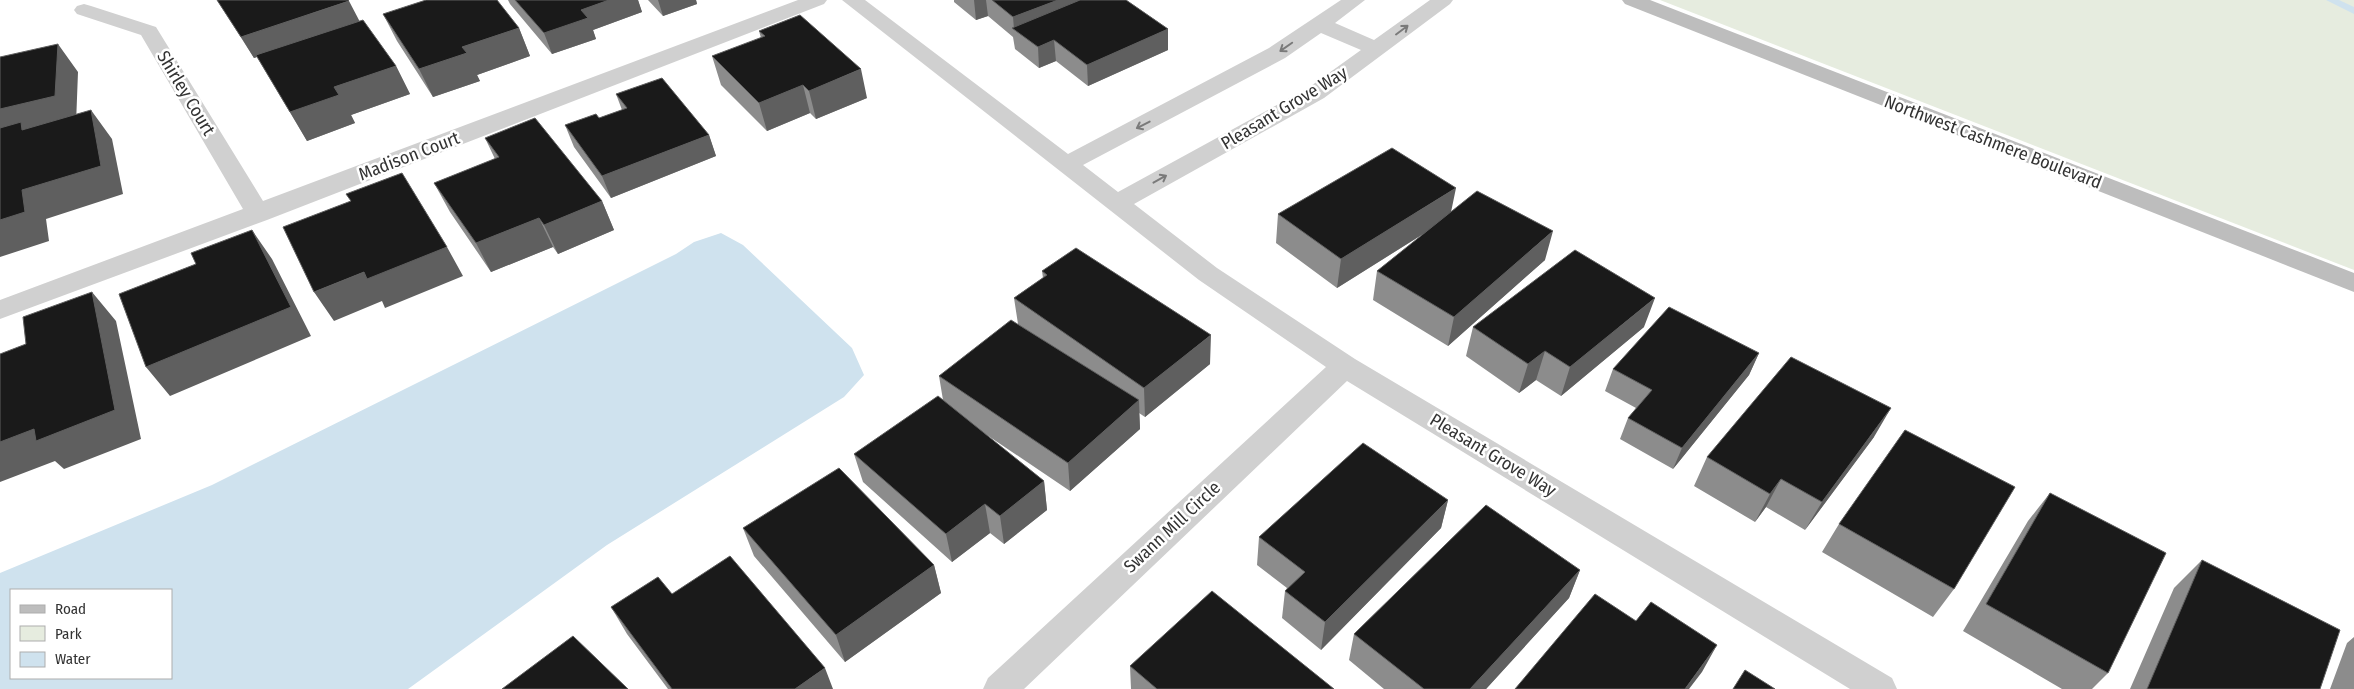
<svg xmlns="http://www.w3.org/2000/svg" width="2354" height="689" font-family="'Fira Sans Condensed',sans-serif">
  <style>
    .green { fill: #e6ecdf }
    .water { fill: #cfe2ee; fill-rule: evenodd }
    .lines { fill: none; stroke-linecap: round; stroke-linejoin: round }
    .stream { fill: #cfe2ee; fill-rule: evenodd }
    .street { fill: #d0d0d0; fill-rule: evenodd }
    .secondary { fill: #bdbdbd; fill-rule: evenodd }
    .wall { fill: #8c8c8c }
    .shaded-wall { fill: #5f5f5f }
    .building { fill: #1a1a1a; stroke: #5f5f5f }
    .oneway { stroke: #7a7a7a }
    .labels { text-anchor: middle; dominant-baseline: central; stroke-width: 5; stroke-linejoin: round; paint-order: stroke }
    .street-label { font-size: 18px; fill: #333; stroke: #fff }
  </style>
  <rect width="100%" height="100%" fill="#fff"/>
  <path class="green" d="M1660,0H2354V270Z"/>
  <path class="water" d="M721,233L743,245L852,348L864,375L844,397L607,545L408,689H0V573L212,485L676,254L694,242ZM11,590H171V678H11Z"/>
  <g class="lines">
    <path class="stream" d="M2326,0H2339L2354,7V14Z"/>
    <path class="street" d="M798,0H827L824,4L267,220L0,319V300L243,209L141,35L77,14L74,10L77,6L84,4L91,6L156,27L263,201Z
      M842,0H865L1068,154L1269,48L1341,0H1365L1335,23L1374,40L1430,0H1453L1450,4L1324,98L1134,204L1217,268L1355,359L1892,678L1897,689H1850L1347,381L1024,689H983L988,678L1326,367L1199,280ZM1321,33L1361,50L1308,88L1118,192L1083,165L1285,58Z"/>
    <path class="secondary" d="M1622,0H1650L2354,273V292L1625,4Z"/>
  </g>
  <path class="wall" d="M217,0L360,21L396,66L410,94L351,115L355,123L307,141L257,57L254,58Z
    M508,0H638L642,12L593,30L596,39L552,54L510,4Z
    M648,0H696L697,4L663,16Z
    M954,0H1126L1168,29V50L1088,86L1056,61L1039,68L1015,49L1013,37L988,16L976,20L954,2Z
    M383,14L519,28L530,56L477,75L480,81L433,97L397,41Z
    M759,31L867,98L816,119L810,113L767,131L721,85L712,56L761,38Z
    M616,94L709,135L716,156L611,198L574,147L565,125L599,118L622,110Z
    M485,138L602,201L614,230L558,254L553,247L491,272L450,212L434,183L495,159Z
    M1451,212L1545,260L1448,346L1373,300L1377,271L1428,231L1337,288L1276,243L1278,214Z
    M1042,271L1210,364L1145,417L1139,413L1140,429L1070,491L981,431L1044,481L1047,510L1004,544L990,533L952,562L863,482L854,454L943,400L939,376L1018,324L1014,298L1043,278Z
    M1473,327H1644L1561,396L1536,380L1519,393L1466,356Z
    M1759,353L1749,375L1673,469L1620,439L1628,418L1636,408L1605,391L1613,369Z
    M1874,437L1805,530L1766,507L1755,522L1694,486L1707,457Z
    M2050,493L2108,673L2092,689H2062L1963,631L2028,521Z
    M1448,500L1441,528L1321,650L1282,618L1285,591L1287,588L1257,565L1259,537Z
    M1839,524L1954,589L1933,617L1822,552Z
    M743,528L934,565L941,593L845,662L754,556Z
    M2202,560L2320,689H2130L2174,588Z
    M1580,570L1569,598L1486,689H1384L1349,660L1354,634Z
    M611,607L833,689H668L627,634Z
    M2354,637V689H2330L2347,643Z
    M1130,666L1334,689H1131Z"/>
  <path class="shaded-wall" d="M609,0H638L642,12L593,30L596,39L552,54L544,33L581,10Z
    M658,0H696L697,4L663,16Z
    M974,0H986L988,16L976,20Z
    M1058,0H1094L1014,29L1013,17Z
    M349,1L360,22L254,58L241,37Z
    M519,28L530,56L477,75L480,81L433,97L419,69L462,47Z
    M1168,29V50L1088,86L1087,65Z
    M1054,40L1056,61L1039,68L1038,47Z
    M58,44L78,72L76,124L0,143V109Z
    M396,66L410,94L351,115L355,123L307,141L290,112L334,87Z
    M861,69L867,98L816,119L809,91Z
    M803,85L810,113L767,131L759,103Z
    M91,110L112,139L123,194L46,219L49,241L0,257V220L22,190Z
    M709,135L716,156L611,198L602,176Z
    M1456,188L1450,217L1337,288L1341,259Z
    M602,201L614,230L558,254L544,225Z
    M539,218L553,247L491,272L476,243Z
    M252,230L272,259L311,336L170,396L146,367Z
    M1553,231L1545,260L1448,346L1454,317Z
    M447,247L463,276L385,308L382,301L334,321L314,292L364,272Z
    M92,292L116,321L141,439L64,469L55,461L0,482V442Z
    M1655,298L1644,327L1561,396L1570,367Z
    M1211,335L1210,364L1145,417L1144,388Z
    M1545,351L1536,380L1519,393L1528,364Z
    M1759,353L1749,375L1673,469L1682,448Z
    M1139,400L1140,429L1070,491L1068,463Z
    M1891,408L1874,437L1805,530L1822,502Z
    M1781,479L1766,507L1755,522L1770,494Z
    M1044,481L1047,510L1004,544L1000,516Z
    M1448,500L1441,528L1321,650L1325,622Z
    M985,504L990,533L952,562L946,534Z
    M934,565L941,593L845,662L836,635Z
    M1580,570L1569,598L1486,689H1470Z
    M1717,645L1702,672L1689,689H1685Z
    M825,668L833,689H795Z"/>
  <path class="building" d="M217,0H348L349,1L241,37Z
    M426,0H497L519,28L462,47L467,53L419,69L383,14Z
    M515,0H609L581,10L588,18L544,33Z
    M992,0H1058L1013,17Z
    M1080,0H1126L1168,29L1087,65L1054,40L1038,47L1012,28Z
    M800,15L861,69L809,91L803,85L759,103L712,56L765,36L759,31Z
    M363,20L396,66L334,87L339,95L290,112L256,55Z
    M58,44L55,96L0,109V57Z
    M662,78L709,135L602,176L565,125L596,114L599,118L627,108L616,94Z
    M91,110L101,166L22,190L25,212L0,220V128L21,122L22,130Z
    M535,118L602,201L544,225L539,218L476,243L434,183L499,157L485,138Z
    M1392,148L1456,188L1341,259L1278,214Z
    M402,173L447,247L367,279L364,272L314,292L283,227L351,201L346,194Z
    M1477,191L1553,231L1454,317L1377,271Z
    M252,230L291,307L146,367L119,294L196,264L191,253Z
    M1076,248L1211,335L1144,388L1014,298L1047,275L1042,271Z
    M1575,250L1655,298L1570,367L1545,351L1528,364L1473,327Z
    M92,292L115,410L36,441L34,429L0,442V354L26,344L23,317Z
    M1669,307L1759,353L1682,448L1628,418L1652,390L1613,369Z
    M1011,320L1139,400L1068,463L939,376Z
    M1791,357L1891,408L1822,502L1781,479L1770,494L1707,457Z
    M938,396L1044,481L1000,516L985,504L946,534L854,454Z
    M1905,430L2015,487L1954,589L1839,524Z
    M1363,443L1448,500L1325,622L1285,591L1305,572L1259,537Z
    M839,468L934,565L836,635L743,528Z
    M2050,493L2166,553L2108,673L1986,604Z
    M1486,505L1580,570L1470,689H1424L1354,634Z
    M730,556L825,668L795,689H672L611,607L658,577L672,594Z
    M2202,560L2340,630L2320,689H2147Z
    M1212,591L1334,689H1157L1130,666Z
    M1595,594L1636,621L1651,602L1717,645L1685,689H1515Z
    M573,636L628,689H502Z
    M1745,670L1775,689H1733Z"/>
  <defs><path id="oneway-shaft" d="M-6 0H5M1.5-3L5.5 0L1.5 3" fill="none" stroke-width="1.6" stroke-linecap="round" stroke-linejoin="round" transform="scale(1.25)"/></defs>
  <g class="oneway">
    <use href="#oneway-shaft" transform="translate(1402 30) rotate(-37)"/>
    <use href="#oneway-shaft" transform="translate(1286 47) rotate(145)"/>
    <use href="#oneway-shaft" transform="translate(1143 125) rotate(153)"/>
    <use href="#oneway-shaft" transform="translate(1160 179) rotate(-29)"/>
  </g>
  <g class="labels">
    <g class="street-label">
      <text transform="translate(186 93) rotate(59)">Shirley Court</text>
      <text transform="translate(1284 108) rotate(-31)">Pleasant Grove Way</text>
      <text transform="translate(1993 142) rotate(21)">Northwest Cashmere Boulevard</text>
      <text transform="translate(409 156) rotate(-21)">Madison Court</text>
      <text transform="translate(1493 455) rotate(31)">Pleasant Grove Way</text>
      <text transform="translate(1172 527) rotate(-43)">Swann Mill Circle</text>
    </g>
  </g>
  <rect x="10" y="589" width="162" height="90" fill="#ffffff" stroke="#adadad"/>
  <rect x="20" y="605" width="25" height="8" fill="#bdbdbd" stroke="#adadad"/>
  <text x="55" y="614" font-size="15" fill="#333333">Road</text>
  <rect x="20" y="626" width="25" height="15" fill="#e6ecdf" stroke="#adadad"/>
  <text x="55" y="639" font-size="15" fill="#333333">Park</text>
  <rect x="20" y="652" width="25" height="15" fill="#cfe2ee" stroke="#adadad"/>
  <text x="55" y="664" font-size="15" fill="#333333">Water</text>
</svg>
